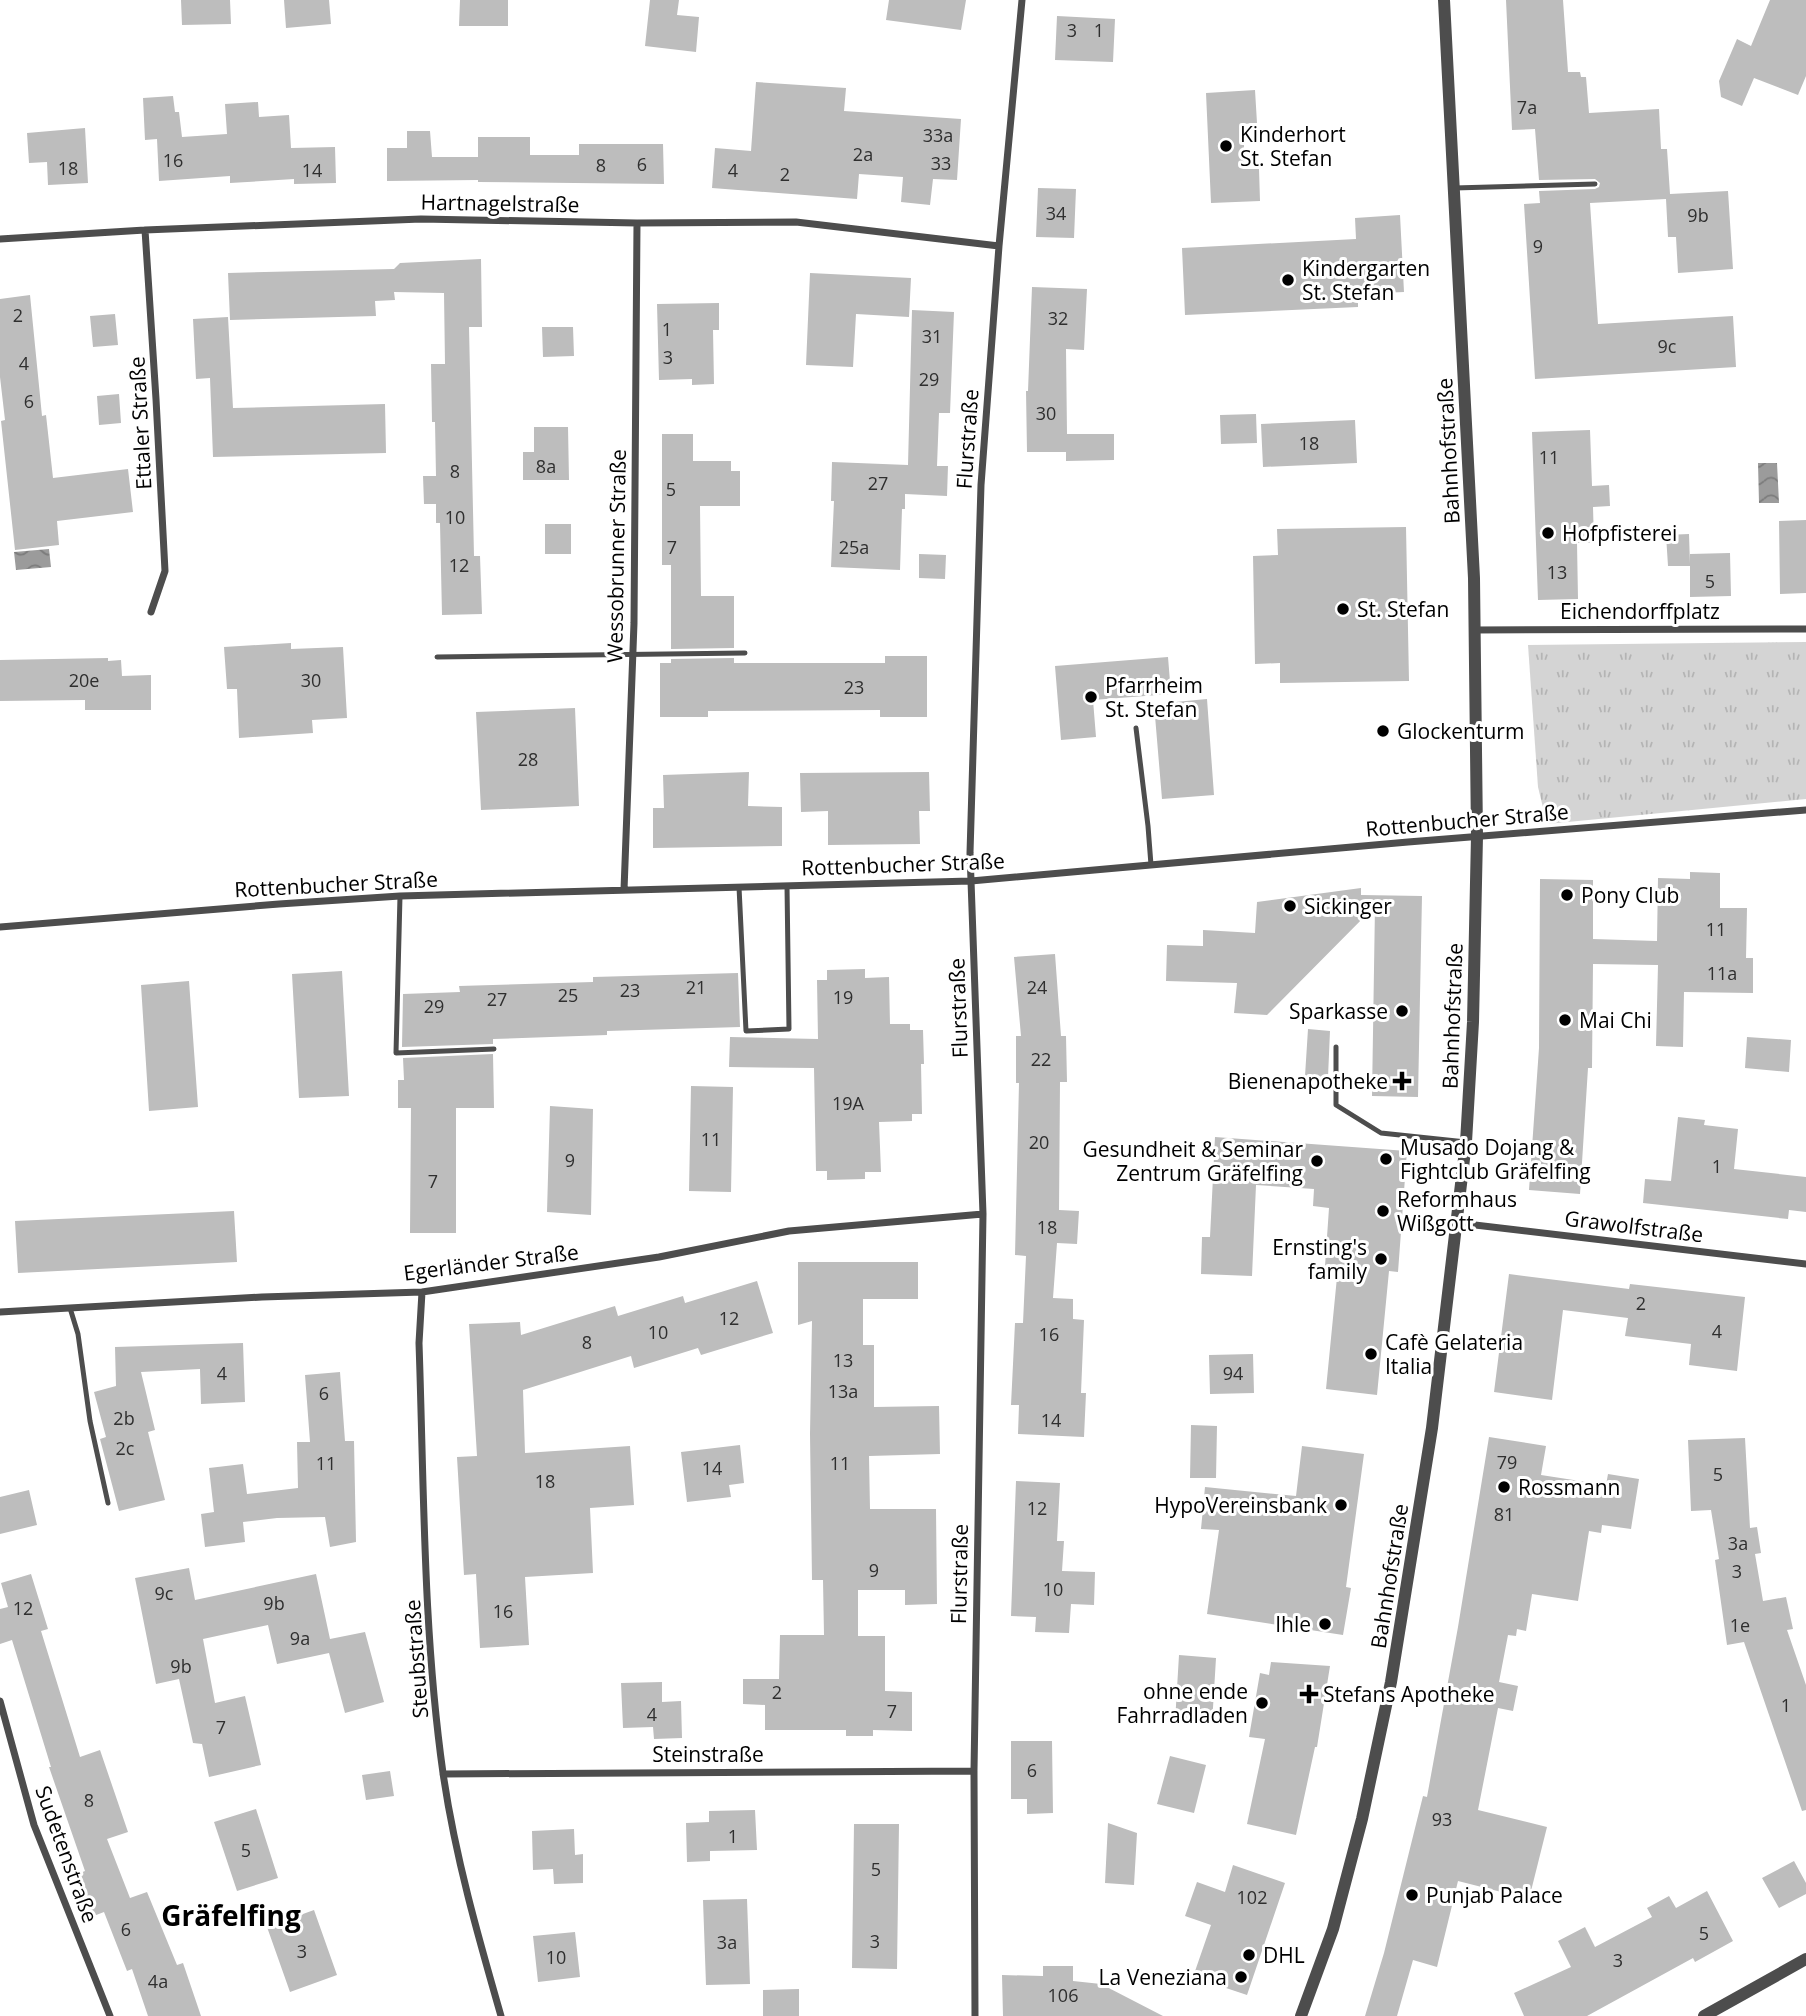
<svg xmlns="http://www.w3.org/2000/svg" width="1806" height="2016" font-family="'Open Sans',sans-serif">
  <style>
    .grass { fill: url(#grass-tufts) }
    .water { fill: url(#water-waves) }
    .building { fill: #bdbdbd }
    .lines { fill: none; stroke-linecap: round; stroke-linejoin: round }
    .service { stroke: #4d4d4d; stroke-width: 5 }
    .minor { stroke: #4d4d4d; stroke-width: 7 }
    .tertiary { stroke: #4d4d4d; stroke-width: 12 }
    .poi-dot { fill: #000; stroke: #fff; stroke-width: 2.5 }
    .labels { text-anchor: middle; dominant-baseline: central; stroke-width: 6; stroke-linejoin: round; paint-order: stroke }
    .number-label { font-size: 18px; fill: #2f2f2f }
    .poi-label { font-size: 21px; fill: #000; stroke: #fff; text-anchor: start }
    .street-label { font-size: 21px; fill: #000; stroke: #fff }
    .district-label { font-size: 28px; font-weight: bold; fill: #000; stroke: #fff }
  </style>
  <defs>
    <pattern id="grass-tufts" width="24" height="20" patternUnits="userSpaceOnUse" patternTransform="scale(1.75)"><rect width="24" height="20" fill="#d4d4d4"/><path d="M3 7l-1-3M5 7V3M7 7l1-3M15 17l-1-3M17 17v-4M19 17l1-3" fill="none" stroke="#b4b4b4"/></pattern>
    <pattern id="water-waves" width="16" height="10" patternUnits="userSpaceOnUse" patternTransform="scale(1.75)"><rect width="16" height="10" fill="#9b9b9b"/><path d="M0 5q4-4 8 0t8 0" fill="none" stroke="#7c7c7c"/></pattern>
  </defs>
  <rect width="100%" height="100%" fill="#fff"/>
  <path class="grass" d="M1806,642V799L1547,824L1538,787L1528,645Z"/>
  <path class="water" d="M1758,463H1777L1779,503H1759Z
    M49,549L51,567L16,570L14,552Z"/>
  <path class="building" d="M181,0H230L231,24L182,25Z
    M284,0H329L331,24L286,28Z
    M460,0H508V26H459Z
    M650,0H679L677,15L699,17L696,52L645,46Z
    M889,0H966L961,30L886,20Z
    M1506,0H1563L1568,72H1580L1581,77H1586L1589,113L1659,109L1661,149H1667L1670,194L1728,191L1733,269L1678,273L1676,237H1668L1666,199L1590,203L1598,324L1733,316L1736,367L1535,379L1524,204L1540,203L1539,191L1595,189L1599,187L1600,183L1595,179L1539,180L1535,129L1512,130Z
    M1770,0H1806V76L1798,95L1754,78L1742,106L1721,97L1719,81L1737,39L1751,46Z
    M1057,16L1115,19L1113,62L1055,60Z
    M756,82L846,88L844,111L961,119L957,180L933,179L930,205L901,202L903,177L859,174L857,199L712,188L715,148L751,151Z
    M1255,90L1257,123L1243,124L1245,169H1259L1260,201L1211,203L1206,93Z
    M173,96L175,112H179L182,137L227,134L225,104L258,102L259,117L289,115L291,148L335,147L336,183L294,184V179L230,183V176L159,181L157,139L145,140L143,98Z
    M85,128L88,183L48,185L47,162L29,163L27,133Z
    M407,131H430L432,157H478V137H530V155H579V144H663L664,184L478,182V180L387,181V148H407Z
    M1038,188L1076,189L1074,238L1036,237Z
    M1400,215L1404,292L1358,294V307L1185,315L1182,248L1356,239L1355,218Z
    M481,259L482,327H469L474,556H480L482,614L442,615L440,523H436V504H424L423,476H436L435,422H432L431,364H445L444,293L394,292L395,300L375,301L376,316L230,320L228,273L394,269L400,263Z
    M810,273L911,278L909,317L856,314L853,367L806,365Z
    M1032,287L1087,289L1084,350L1066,349L1067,434H1114V460L1066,461V452H1027L1026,391H1028Z
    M30,295L42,416L46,415L53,478L128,469L133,512L57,521L59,545L15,550L1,421L5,420L0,377V299Z
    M719,303V330H713L714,384L692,385V379L659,380L657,304Z
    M912,310L954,312L950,413H939L937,466H948L947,496L905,494V509H902L900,570L831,567L834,501H831L832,462L908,465Z
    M115,314L118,345L93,347L90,316Z
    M228,317L233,408L385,404L386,453L213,457L210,378L196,379L193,319Z
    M542,327H573L574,356L543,357Z
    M119,394L121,423L99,425L97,396Z
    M1256,414L1257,443L1221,444L1220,415Z
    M1355,420L1357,463L1263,467L1261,424Z
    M534,427H568L569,480H523V452H534Z
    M1590,430L1592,486L1609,485L1610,506L1593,507L1594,543H1577L1578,599L1538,600L1532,432Z
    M662,434H693V461H731V471H740V506H700L701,596H734V648L671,649V565H662Z
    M1806,520V593L1780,594L1779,521Z
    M545,524H571V554H545Z
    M1406,527L1409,681L1280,683V663L1255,664L1253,556L1278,555L1277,529Z
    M1689,534L1690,564V554L1730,553L1731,596L1690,597V566H1668L1666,535Z
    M919,554L946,555L945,579L919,578Z
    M291,643V649L343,647L347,718L312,720L313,733L239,738L237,689H227L224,647Z
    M885,656H927V717H880V710L708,711V717H660V663H671V659L734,658V663H885Z
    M1168,657L1171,694L1093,700L1096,737L1061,740L1055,666Z
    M108,658V661L121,660L122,676L151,675V710H85V700L0,701V660Z
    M1207,699L1214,795L1162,799L1154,704Z
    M575,708L579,806L481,810L476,712Z
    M749,772L748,806L782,807V846L653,848V808H664L663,775Z
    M929,772L930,811H919L920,844L828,845V811L801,812L800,773Z
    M1690,872L1720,873V908H1747L1746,958H1753V993L1684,992L1683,1047L1656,1046L1658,965L1593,964L1592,1068H1588L1580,1194L1529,1190L1539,1048L1540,879L1593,880V939L1657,941L1658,878L1690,879Z
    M1361,888V895L1422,896L1418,1097L1372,1096L1375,906L1267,1015L1234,1013L1237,983L1166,981L1167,945L1203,946V930L1255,933L1257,902Z
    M1055,954L1061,1036H1066L1067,1082H1060L1059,1210L1079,1211L1077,1244L1057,1243L1053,1298L1073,1299V1319L1084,1320L1081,1393H1086L1084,1437L1018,1434L1019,1405H1011L1015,1323H1023L1026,1256L1015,1255L1019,1083H1016V1036H1021L1014,957Z
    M865,969V978L889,977L890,1024H910V1030H923L924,1064H921L922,1114H912V1121L879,1122L881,1172H865V1179L827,1180V1171H816L814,1068L729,1067L730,1037L818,1039L817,980H827V970Z
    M342,971L349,1096L299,1098L292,974Z
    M738,973L740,1027L607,1031V1035L493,1039V1044L402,1047L403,994L460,992L459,986L593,982V977Z
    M189,981L198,1107L149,1111L141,985Z
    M1308,1029L1330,1031L1328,1077L1305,1076Z
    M1747,1037L1791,1040L1789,1072L1745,1068Z
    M493,1054L494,1108H456V1233H410L411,1108H398V1080H404L403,1058Z
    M691,1086L733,1087L731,1192L689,1191Z
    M550,1106L593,1109L591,1215L547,1212Z
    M1678,1117L1705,1120L1704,1125L1738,1129L1734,1169L1806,1177V1212L1789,1210L1788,1219L1643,1203L1645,1179L1671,1181Z
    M1215,1137L1407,1151L1398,1272L1389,1271L1377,1395L1326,1389L1338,1267L1325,1266L1329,1208L1313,1206L1314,1189L1256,1185L1252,1276L1201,1274L1202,1237H1210Z
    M234,1211L237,1262L18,1273L15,1221Z
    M798,1262H918V1299H863V1345H874V1407L939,1406L940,1454L869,1456L870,1509H936L937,1604L905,1605V1590H858V1636H885V1691L912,1692V1731L873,1730V1736H846V1730H765V1705L743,1704V1679H779L780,1635H824L823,1580H812L810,1434L812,1321L798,1325Z
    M1509,1274L1629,1289L1630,1284L1745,1297L1737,1371L1689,1365L1691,1344L1625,1336L1628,1318L1563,1310L1552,1400L1494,1392Z
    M757,1281L773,1333L701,1355L698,1348L634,1368L631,1356L523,1390L525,1453L630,1446L634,1505L590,1508L593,1573L525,1577L529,1645L480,1648L476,1574L464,1575L457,1457L477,1456L469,1324L520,1322L521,1335L615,1306L618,1316L683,1296L685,1303Z
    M243,1343L245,1402L201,1404L200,1369L141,1372L155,1430L148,1432L165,1500L119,1511L100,1439L106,1437L94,1392L116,1386L115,1347Z
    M1253,1354L1254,1393L1210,1394L1209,1355Z
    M340,1372L345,1441H354L356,1542L330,1547L325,1517L277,1518L243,1522L245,1542L205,1547L201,1514L214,1512L209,1468L243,1464L247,1494L298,1488L297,1442H310L305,1375Z
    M1191,1425L1217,1426L1216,1478H1190Z
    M1489,1437L1546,1446L1541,1475L1606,1485L1608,1474L1639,1479L1631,1529L1602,1525L1601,1533L1589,1531L1578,1601L1532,1594L1526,1631L1517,1629L1516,1636L1508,1635L1499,1682L1518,1686L1513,1711L1498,1708L1478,1810L1547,1827L1529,1899L1458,1881L1437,1967L1413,1960L1397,2016H1365L1384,1953L1423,1796L1427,1797L1458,1627Z
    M1745,1438L1750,1528L1757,1527L1761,1553L1755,1554L1763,1601L1786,1597L1793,1629L1787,1630L1806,1685V1810L1802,1811L1744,1642L1727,1645L1715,1560L1719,1559L1711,1510L1691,1511L1688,1440Z
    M740,1445L744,1483L729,1485L731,1497L687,1502L681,1452Z
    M1302,1446L1364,1454L1346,1587L1351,1588L1343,1635L1207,1614L1219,1530L1201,1529L1205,1487L1296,1496Z
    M1016,1481L1060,1483L1057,1541H1064L1062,1571L1095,1572L1094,1605L1071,1604L1069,1633L1035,1632L1036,1617L1011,1616Z
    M29,1490L37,1525L0,1534V1497Z
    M189,1568L195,1600L316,1574L330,1639L365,1632L384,1702L345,1713L329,1653L277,1664L268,1625L203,1639L215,1703L245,1696L261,1765L209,1777L202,1744L193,1743L179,1679L156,1684L135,1578Z
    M31,1574L48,1629L41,1631L80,1757L100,1750L128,1832L107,1839L130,1898L147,1892L177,1965L183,1963L201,2016H148L132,1969L127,1971L104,1912L91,1917L75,1875L85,1871L49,1767H51L12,1640L0,1644V1609L8,1607L1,1583Z
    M1179,1655L1216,1658L1212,1724L1175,1722Z
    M1271,1662L1330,1666L1317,1747H1315L1296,1835L1247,1824L1265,1739L1249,1737L1260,1673L1269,1675Z
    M662,1682V1702L681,1701L682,1738L654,1739L653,1727L623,1728L621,1683Z
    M1011,1741H1052L1053,1813L1027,1814V1799H1011Z
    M1170,1756L1206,1765L1194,1813L1157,1804Z
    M390,1771L394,1796L366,1800L362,1775Z
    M256,1809L278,1878L237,1891L214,1822Z
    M755,1810L757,1850L710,1851V1861L687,1862L686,1823L709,1822V1811Z
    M1108,1823L1137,1833L1134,1885L1105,1883Z
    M854,1824H899L897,1969L852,1968Z
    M574,1829L575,1855L583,1854V1883L554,1884L553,1869L533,1870L532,1831Z
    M1794,1861L1806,1883V1894L1779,1908L1762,1878Z
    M1233,1865L1285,1883L1247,1995L1193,1977L1211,1925L1185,1916L1197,1882L1225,1892Z
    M1707,1891L1733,1941L1695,1962L1693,1958L1587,2016H1524L1514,1993L1571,1967L1558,1941L1585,1927L1595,1947L1652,1917L1647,1908L1669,1896L1676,1908Z
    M747,1899L750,1984L706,1985L703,1900Z
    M314,1910L337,1975L290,1992L267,1927Z
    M575,1932L580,1977L538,1982L533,1936Z
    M1043,1966H1073V1981L1101,1984L1163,2016H1003L1002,1975L1043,1976Z
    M799,1989V2016H763V1990Z"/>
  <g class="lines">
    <path class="service" d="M1454,188L1595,184
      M437,657L745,653
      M1136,728L1148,826L1151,865
      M739,887L746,1031L789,1029L787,886
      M400,896L396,1053L494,1049
      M1336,1047V1105L1381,1133L1466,1142
      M70,1308L78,1334L90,1421L108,1503"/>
    <path class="minor" d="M145,230L156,399L165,571L151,612
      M0,239L145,230L421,219L637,223L796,222L999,246
      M1474,630L1806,629
      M624,890L634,623L637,223
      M0,927L279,904L400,896L971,881L1408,842L1806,810
      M1458,1223L1806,1264
      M422,1292L419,1343C424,1486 423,1631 443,1773C455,1856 478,1936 501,2016
      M0,1312L262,1297L422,1292L659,1257L789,1231L983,1214
      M0,1701L34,1825L110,2016
      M443,1774L974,1771
      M975,2016L974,1771L983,1214L970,853L981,485L999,246L1022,0"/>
    <path class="tertiary" d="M1301,2016L1333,1929L1362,1819L1391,1682L1432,1428L1466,1142L1473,1022L1477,836L1474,578L1444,0
      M1704,2016L1806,1959"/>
  </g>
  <g class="poi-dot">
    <circle cx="1226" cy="146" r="7"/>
    <circle cx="1288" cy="280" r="7"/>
    <circle cx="1548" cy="533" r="7"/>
    <circle cx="1343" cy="609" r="7"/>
    <circle cx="1091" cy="697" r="7"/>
    <circle cx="1383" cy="731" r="7"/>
    <circle cx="1567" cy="895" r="7"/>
    <circle cx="1290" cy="906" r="7"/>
    <circle cx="1402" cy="1011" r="7"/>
    <circle cx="1565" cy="1020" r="7"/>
    <path d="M1398.5 1070.5h7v7h7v7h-7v7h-7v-7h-7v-7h7z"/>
    <circle cx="1386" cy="1159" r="7"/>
    <circle cx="1317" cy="1161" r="7"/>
    <circle cx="1383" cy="1211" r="7"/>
    <circle cx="1381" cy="1259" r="7"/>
    <circle cx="1371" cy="1354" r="7"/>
    <circle cx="1504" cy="1487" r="7"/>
    <circle cx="1341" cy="1505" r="7"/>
    <circle cx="1325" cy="1624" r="7"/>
    <path d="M1305.5 1683.5h7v7h7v7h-7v7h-7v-7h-7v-7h7z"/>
    <circle cx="1262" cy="1703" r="7"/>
    <circle cx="1412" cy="1895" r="7"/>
    <circle cx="1249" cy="1955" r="7"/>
    <circle cx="1241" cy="1977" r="7"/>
  </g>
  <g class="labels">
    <g class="number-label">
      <text x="1072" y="30">3</text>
      <text x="1099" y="30">1</text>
      <text x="1527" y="107">7a</text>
      <text x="938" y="135">33a</text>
      <text x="863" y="154">2a</text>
      <text x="173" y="160">16</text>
      <text x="941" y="163">33</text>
      <text x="642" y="164">6</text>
      <text x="601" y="165">8</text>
      <text x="68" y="168">18</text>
      <text x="312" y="170">14</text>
      <text x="733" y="170">4</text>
      <text x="785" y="174">2</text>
      <text x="1056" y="213">34</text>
      <text x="1698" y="215">9b</text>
      <text x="1538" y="246">9</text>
      <text x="18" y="315">2</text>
      <text x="1058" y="318">32</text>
      <text x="667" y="329">1</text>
      <text x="932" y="336">31</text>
      <text x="1667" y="346">9c</text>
      <text x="668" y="357">3</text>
      <text x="24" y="363">4</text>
      <text x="929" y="379">29</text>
      <text x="29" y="401">6</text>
      <text x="1046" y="413">30</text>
      <text x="1309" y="443">18</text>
      <text x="1549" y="457">11</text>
      <text x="546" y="466">8a</text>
      <text x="455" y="471">8</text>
      <text x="878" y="483">27</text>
      <text x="671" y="489">5</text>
      <text x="455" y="517">10</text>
      <text x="672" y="547">7</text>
      <text x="854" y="547">25a</text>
      <text x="459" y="565">12</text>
      <text x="1557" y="572">13</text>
      <text x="1710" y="581">5</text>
      <text x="84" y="680">20e</text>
      <text x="311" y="680">30</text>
      <text x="854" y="687">23</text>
      <text x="528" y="759">28</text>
      <text x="1716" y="929">11</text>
      <text x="1722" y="973">11a</text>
      <text x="696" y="987">21</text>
      <text x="1037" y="987">24</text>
      <text x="630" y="990">23</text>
      <text x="568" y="995">25</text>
      <text x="843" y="997">19</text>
      <text x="497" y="999">27</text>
      <text x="434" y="1006">29</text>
      <text x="1041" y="1059">22</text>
      <text x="848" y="1103">19A</text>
      <text x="711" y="1139">11</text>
      <text x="1039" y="1142">20</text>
      <text x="570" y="1160">9</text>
      <text x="1717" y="1166">1</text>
      <text x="433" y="1181">7</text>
      <text x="1047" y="1227">18</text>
      <text x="1641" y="1303">2</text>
      <text x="729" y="1318">12</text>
      <text x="1717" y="1331">4</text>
      <text x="658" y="1332">10</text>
      <text x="1049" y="1334">16</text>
      <text x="587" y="1342">8</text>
      <text x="843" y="1360">13</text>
      <text x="222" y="1373">4</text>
      <text x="1233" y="1373">94</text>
      <text x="843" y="1391">13a</text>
      <text x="324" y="1393">6</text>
      <text x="124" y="1418">2b</text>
      <text x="1051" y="1420">14</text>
      <text x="125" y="1448">2c</text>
      <text x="1507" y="1462">79</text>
      <text x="326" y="1463">11</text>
      <text x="840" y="1463">11</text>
      <text x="712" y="1468">14</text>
      <text x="1718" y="1474">5</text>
      <text x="545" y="1481">18</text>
      <text x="1037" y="1508">12</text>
      <text x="1504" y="1514">81</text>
      <text x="1738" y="1543">3a</text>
      <text x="874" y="1570">9</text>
      <text x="1737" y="1571">3</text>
      <text x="1053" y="1589">10</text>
      <text x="164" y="1593">9c</text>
      <text x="274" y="1603">9b</text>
      <text x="23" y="1608">12</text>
      <text x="503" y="1611">16</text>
      <text x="1740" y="1625">1e</text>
      <text x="300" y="1638">9a</text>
      <text x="181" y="1666">9b</text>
      <text x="777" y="1692">2</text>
      <text x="1786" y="1705">1</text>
      <text x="892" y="1711">7</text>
      <text x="652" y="1714">4</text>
      <text x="221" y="1727">7</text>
      <text x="1032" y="1770">6</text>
      <text x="89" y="1800">8</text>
      <text x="1442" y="1819">93</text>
      <text x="733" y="1836">1</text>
      <text x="246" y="1850">5</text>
      <text x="876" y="1869">5</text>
      <text x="1252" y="1897">102</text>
      <text x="126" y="1929">6</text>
      <text x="1704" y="1933">5</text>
      <text x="875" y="1941">3</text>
      <text x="727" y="1942">3a</text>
      <text x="302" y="1951">3</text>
      <text x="556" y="1957">10</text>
      <text x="1618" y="1960">3</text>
      <text x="158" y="1981">4a</text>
      <text x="1063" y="1995">106</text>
    </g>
    <g class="poi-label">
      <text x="1240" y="134">Kinderhort<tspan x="1240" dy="24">St. Stefan</tspan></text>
      <text x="1302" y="268">Kindergarten<tspan x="1302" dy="24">St. Stefan</tspan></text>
      <text x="1562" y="533">Hofpfisterei</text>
      <text x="1357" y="609">St. Stefan</text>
      <text x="1105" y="685">Pfarrheim<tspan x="1105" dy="24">St. Stefan</tspan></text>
      <text x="1397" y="731">Glockenturm</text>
      <text x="1581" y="895">Pony Club</text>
      <text x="1304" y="906">Sickinger</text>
      <text x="1388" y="1011" text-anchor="end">Sparkasse</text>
      <text x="1579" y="1020">Mai Chi</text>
      <text x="1388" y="1081" text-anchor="end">Bienenapotheke</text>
      <text x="1400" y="1147">Musado Dojang &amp;<tspan x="1400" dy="24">Fightclub Gräfelfing</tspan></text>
      <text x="1303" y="1149" text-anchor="end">Gesundheit &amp; Seminar<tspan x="1303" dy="24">Zentrum Gräfelfing</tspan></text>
      <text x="1397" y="1199">Reformhaus<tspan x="1397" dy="24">Wißgott</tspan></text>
      <text x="1367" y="1247" text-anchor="end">Ernsting's<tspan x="1367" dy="24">family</tspan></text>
      <text x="1385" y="1342">Cafè Gelateria<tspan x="1385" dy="24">Italia</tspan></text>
      <text x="1518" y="1487">Rossmann</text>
      <text x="1327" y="1505" text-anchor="end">HypoVereinsbank</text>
      <text x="1311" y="1624" text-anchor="end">Ihle</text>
      <text x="1248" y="1691" text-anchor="end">ohne ende<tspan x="1248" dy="24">Fahrradladen</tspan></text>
      <text x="1323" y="1694">Stefans Apotheke</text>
      <text x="1426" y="1895">Punjab Palace</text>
      <text x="1263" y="1955">DHL</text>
      <text x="1227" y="1977" text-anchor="end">La Veneziana</text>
    </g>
    <g class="street-label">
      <text transform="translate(500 203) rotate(1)">Hartnagelstraße</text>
      <text transform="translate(140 423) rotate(-93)">Ettaler Straße</text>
      <text transform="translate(967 439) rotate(-86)">Flurstraße</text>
      <text transform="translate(1448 451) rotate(-93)">Bahnhofstraße</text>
      <text transform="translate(616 556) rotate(-89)">Wessobrunner Straße</text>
      <text x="1640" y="611">Eichendorffplatz</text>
      <text transform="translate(1467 820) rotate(-5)">Rottenbucher Straße</text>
      <text transform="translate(903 864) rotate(-2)">Rottenbucher Straße</text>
      <text transform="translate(336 884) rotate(-3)">Rottenbucher Straße</text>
      <text transform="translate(958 1008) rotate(-92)">Flurstraße</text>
      <text transform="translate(1452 1016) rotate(-88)">Bahnhofstraße</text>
      <text transform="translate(1634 1226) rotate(7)">Grawolfstraße</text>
      <text transform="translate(491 1262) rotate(-7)">Egerländer Straße</text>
      <text transform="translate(959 1574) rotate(-89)">Flurstraße</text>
      <text transform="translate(1389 1576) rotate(-81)">Bahnhofstraße</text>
      <text transform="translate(416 1659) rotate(-94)">Steubstraße</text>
      <text x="708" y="1754">Steinstraße</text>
      <text transform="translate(67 1854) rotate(70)">Sudetenstraße</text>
    </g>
    <g class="district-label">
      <text x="231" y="1915">Gräfelfing</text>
    </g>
  </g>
</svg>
